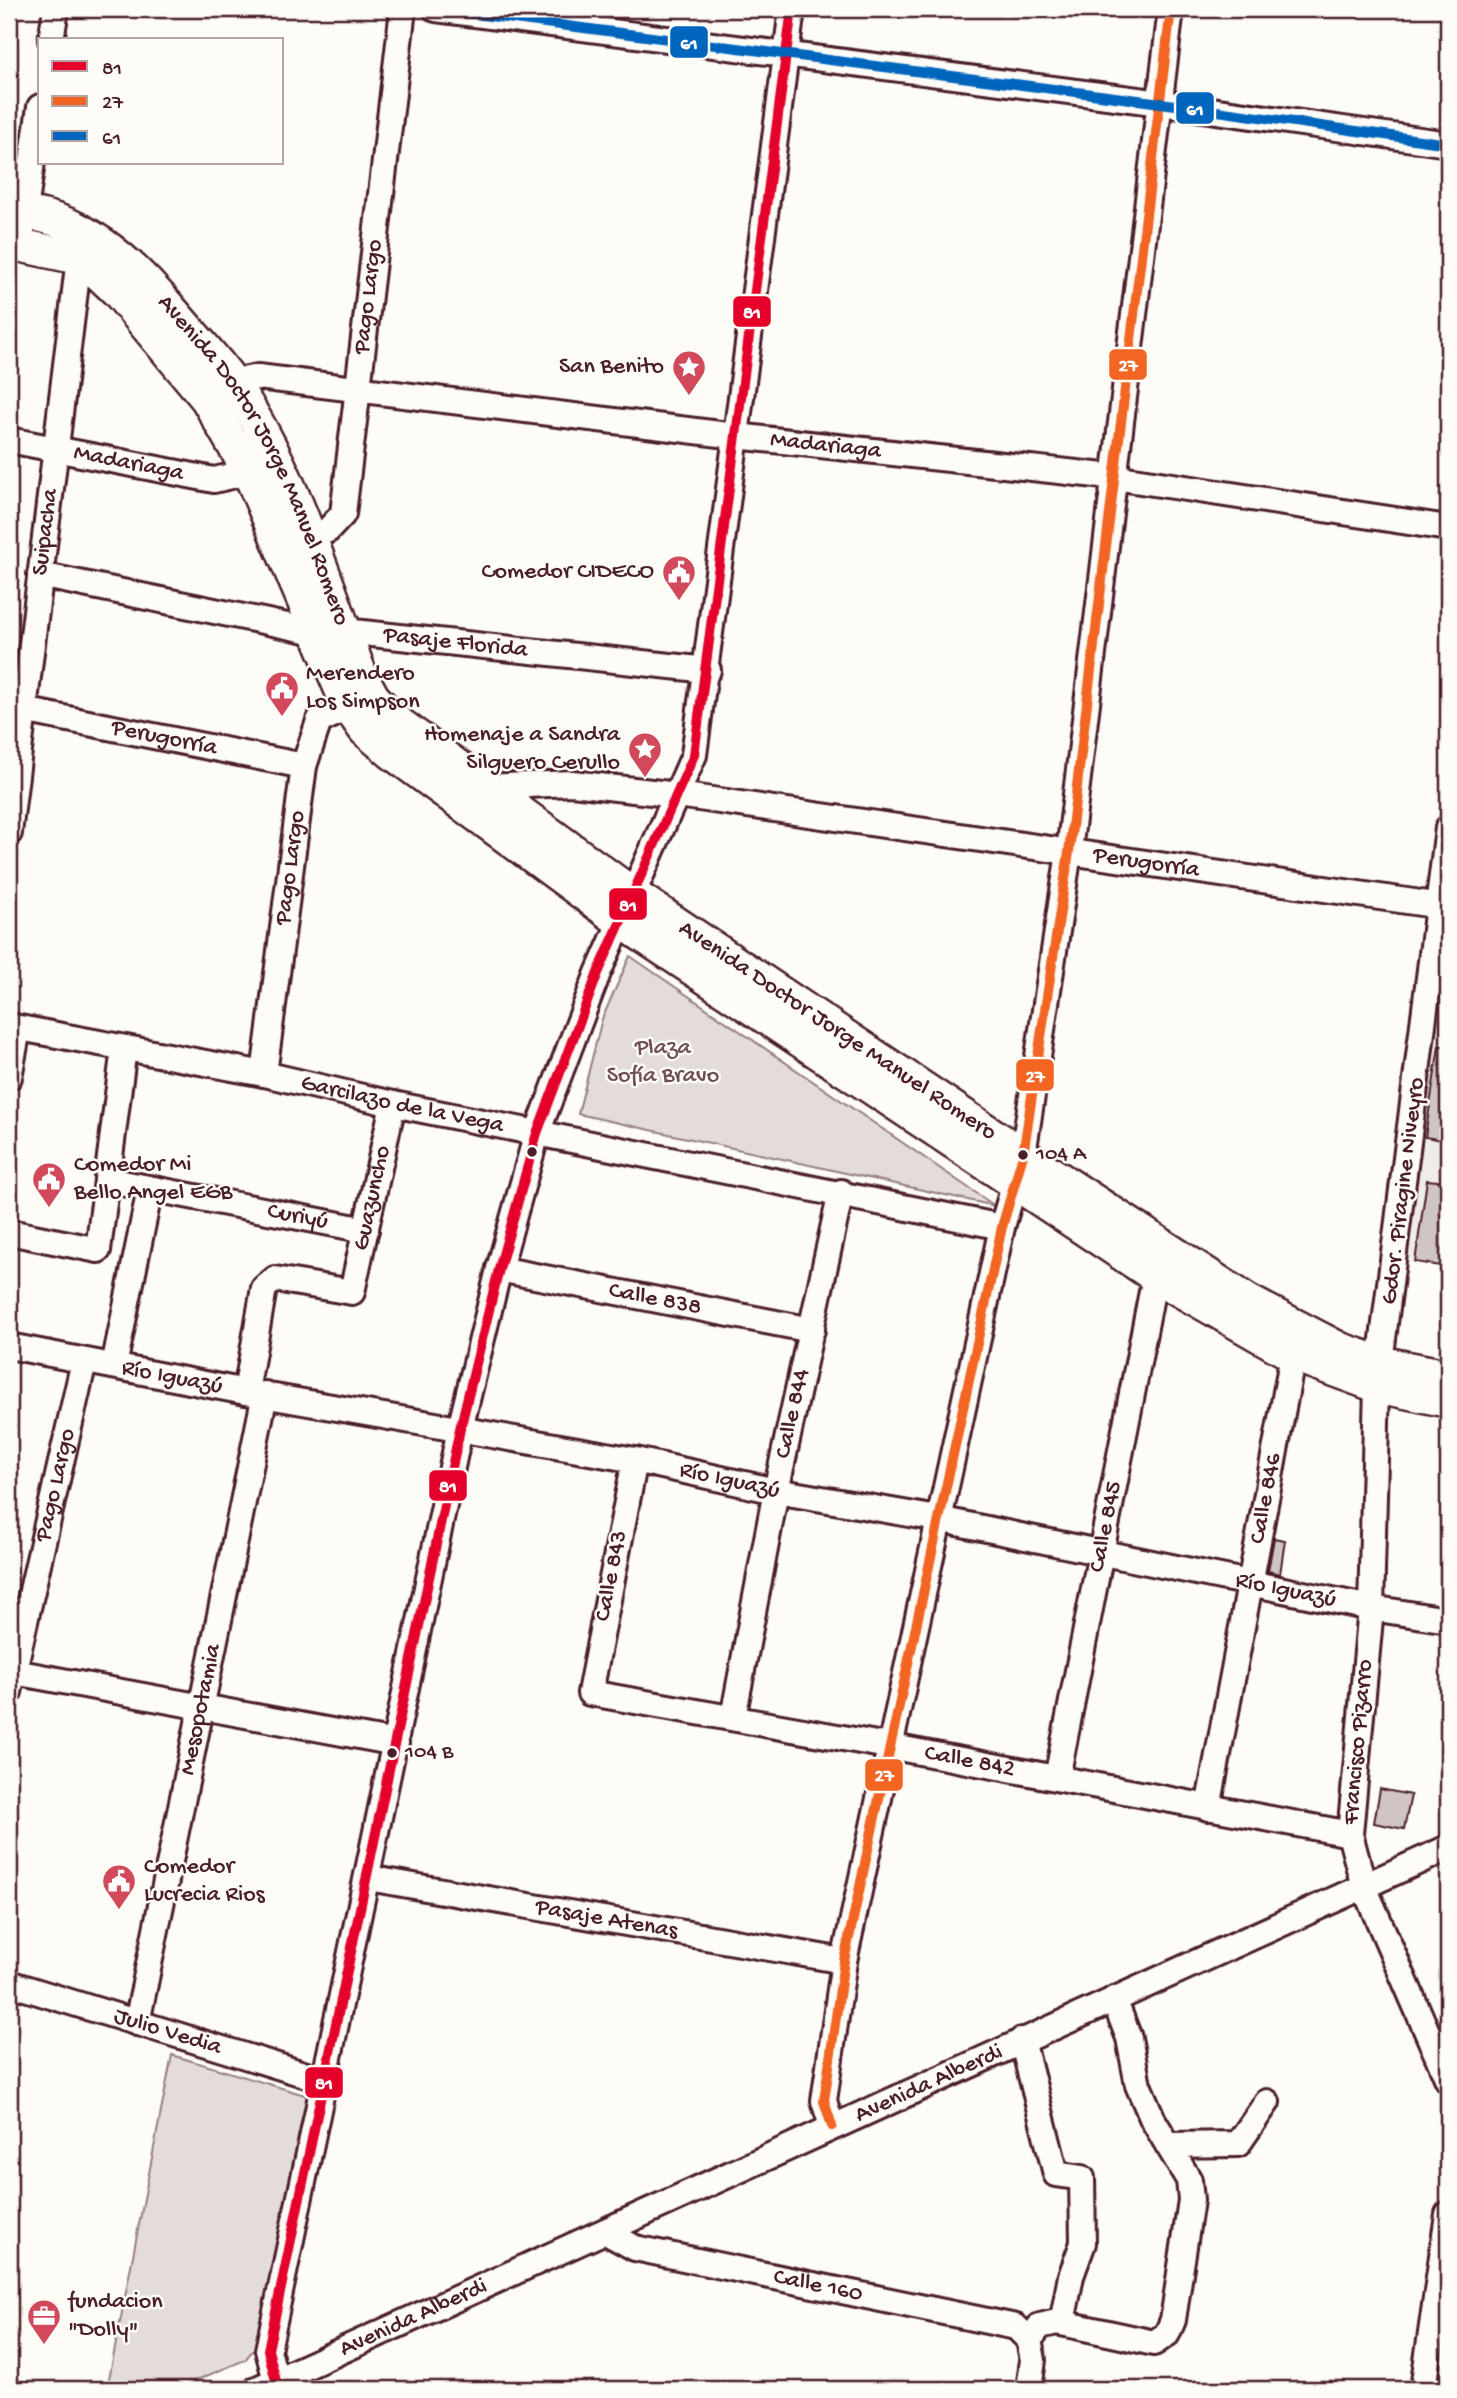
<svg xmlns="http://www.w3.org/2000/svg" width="1457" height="2398" font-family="'Gochi Hand',sans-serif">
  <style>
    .built { fill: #f0ece8 }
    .green { fill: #e3dcda; stroke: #967e82; stroke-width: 2 }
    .building { fill: #d0c5c4; stroke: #4a1f2b; stroke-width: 2 }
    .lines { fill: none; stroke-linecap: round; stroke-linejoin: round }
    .minor-casing { stroke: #4a1f2b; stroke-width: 30 }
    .major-casing { stroke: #4a1f2b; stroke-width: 37 }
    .minor { stroke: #fdfcf7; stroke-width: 24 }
    .major { stroke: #fdfcf7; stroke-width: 32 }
    .bus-1-casing { stroke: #fdfcf7; stroke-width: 16 }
    .bus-2-casing { stroke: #fdfcf7; stroke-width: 16 }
    .bus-3-casing { stroke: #fdfcf7; stroke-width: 16 }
    .bus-1 { stroke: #e4002b; stroke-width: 10 }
    .bus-2 { stroke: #f26522; stroke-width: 10 }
    .bus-3 { stroke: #0065bd; stroke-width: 10 }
    .bus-dot { fill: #4a1f2b; stroke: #fdfcf7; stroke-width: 2.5 }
    .labels { text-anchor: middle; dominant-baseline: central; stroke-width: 5; stroke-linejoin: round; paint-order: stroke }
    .bus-label { font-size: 22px; fill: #4a1f2b; stroke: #fdfcf7; text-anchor: start }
    .street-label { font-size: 24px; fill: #4a1f2b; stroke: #fdfcf7 }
    .poi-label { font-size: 24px; fill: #4a1f2b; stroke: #fdfcf7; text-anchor: start }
    .park-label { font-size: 24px; fill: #704e57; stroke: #fdfcf7 }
    .line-badge { stroke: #fdfcf7; stroke-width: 2.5 }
    .badge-label { font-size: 19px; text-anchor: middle; font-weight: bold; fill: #fff }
  </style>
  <rect width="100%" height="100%" fill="#fdfcf7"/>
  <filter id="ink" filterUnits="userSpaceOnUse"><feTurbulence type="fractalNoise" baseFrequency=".0143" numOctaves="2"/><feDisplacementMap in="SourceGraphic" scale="14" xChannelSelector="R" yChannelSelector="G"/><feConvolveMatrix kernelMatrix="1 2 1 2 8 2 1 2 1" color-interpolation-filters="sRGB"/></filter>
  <g filter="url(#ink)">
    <path class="built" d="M1448,946V1267L1405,1261Z"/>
    <path class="green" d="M630,956L995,1206L578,1114L602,1019Z
      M172,2055L308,2096L262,2339L245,2360L175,2389H107Z"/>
    <path class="building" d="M1439,1046H1448V1141L1425,1137Z
      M1427,1180L1448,1182V1267L1415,1262Z
      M1274,1538L1285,1540L1280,1574L1268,1571Z
      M1380,1789L1411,1795L1404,1829L1374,1823Z"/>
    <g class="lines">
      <g class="minor-casing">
        <g id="minor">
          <path d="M436,9L1161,103L1448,144"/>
          <path d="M51,40L56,9"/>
          <path d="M22,231L40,107"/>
          <path id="s1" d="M219,391L232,382L258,377L736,436L1114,477L1448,528"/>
          <path id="s2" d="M9,440L214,480L249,472"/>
          <path id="s3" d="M296,545L328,530L343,514L403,9"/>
          <path id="s4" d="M40,575L316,632L344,631L708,670"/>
          <path id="s5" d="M23,710L304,766"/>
          <path id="s6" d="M485,787L572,783L678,795L1448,907"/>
          <path d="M1448,828L1377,1386L1371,1608L1350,1834L1364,1887L1448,2080"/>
          <path id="s7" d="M9,833L79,258L84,244"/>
          <path id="s8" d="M9,1026L264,1074L393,1104L1002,1227"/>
          <path id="s9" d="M264,1074L304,766L319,721L365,700"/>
          <path d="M9,1077L18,1029"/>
          <path id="s10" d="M107,1180L366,1230"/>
          <path d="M9,1232L98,1250L124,1048"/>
          <path id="s11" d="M499,1269L812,1330"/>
          <path id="s12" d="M9,1346L246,1392L635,1460L776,1491L938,1519L1371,1608L1448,1620"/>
          <path d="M114,1366L150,1189"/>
          <path id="s13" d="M246,1392L264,1288L275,1279L352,1292L393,1104"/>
          <path id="s14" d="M635,1460L590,1693L888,1746L1350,1834"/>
          <path d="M9,1671L396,1743"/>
          <path id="s15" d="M9,1692L84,1361"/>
          <path id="s16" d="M733,1718L776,1491L841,1192"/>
          <path id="s17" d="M1057,1778L1155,1276"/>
          <path id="s18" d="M1208,1808L1293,1355"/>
          <path id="s19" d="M368,1878L844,1961"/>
          <path id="s20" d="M9,1983L326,2081"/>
          <path id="s21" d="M137,2023L265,1394"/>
          <path d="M1022,2040L1056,2174L1082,2178L1083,2243L1071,2276L1062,2323"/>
          <path d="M832,2126L824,2101L844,1961L1002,1227L1023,1155L1069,852L1171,9"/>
          <path d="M1168,2145L1238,2144L1267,2102"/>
          <path id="s22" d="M606,2232L635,2248L1016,2327L1029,2340"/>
          <path d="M1029,2340L1040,2326L1057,2322L1154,2343L1167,2334L1173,2320L1191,2200L1189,2180L1153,2120L1138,2085L1129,2038L1114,1999"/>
          <path d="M276,2381L268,2350L460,1429L499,1269L537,1133L598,973L694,755L792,9"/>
          <path id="s23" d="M257,2389L1448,1848"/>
          <path d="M1029,2389L1033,2360L1029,2340"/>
          <path d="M1423,2389L1448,2214"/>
        </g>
      </g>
      <g class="major-casing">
        <g id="major">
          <path id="s24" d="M9,212C79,212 132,263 174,313C193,336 215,358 232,382C292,469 323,575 360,673L373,697L394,720L634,895L1023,1155L1248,1301L1340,1349L1382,1363L1448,1376"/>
          <path d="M9,243L79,258L99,274L118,292L207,399L249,472L348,706L365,730L391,752L622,922L1155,1276L1293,1355L1377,1386L1448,1401"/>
        </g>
      </g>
      <use href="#minor" class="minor"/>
      <use href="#major" class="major"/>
      <g class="bus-1-casing">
        <path id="bus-1" d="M276,2381L268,2350L460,1429L499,1269L537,1133L598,973L694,755L792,9"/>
      </g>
      <g class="bus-2-casing">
        <path id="bus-2" d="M832,2126L824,2101L844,1961L1002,1227L1023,1155L1069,852L1171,9"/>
      </g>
      <g class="bus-3-casing">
        <path id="bus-3" d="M436,9L1161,103L1448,144"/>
      </g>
      <use href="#bus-1" class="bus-1"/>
      <use href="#bus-2" class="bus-2"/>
      <use href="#bus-3" class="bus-3"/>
    </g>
  </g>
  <defs>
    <g id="sight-pin" transform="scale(1.75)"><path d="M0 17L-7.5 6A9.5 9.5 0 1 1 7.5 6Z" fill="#d1495b" stroke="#fdfcf7"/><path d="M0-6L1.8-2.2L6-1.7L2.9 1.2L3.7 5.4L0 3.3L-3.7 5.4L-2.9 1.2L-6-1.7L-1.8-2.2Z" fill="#fff"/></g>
    <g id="civic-pin" transform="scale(1.75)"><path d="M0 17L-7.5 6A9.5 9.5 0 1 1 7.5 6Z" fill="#d1495b" stroke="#fdfcf7"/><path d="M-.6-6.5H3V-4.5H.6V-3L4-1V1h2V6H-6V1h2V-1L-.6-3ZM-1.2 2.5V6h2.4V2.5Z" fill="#fff"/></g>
    <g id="office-pin" transform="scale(1.75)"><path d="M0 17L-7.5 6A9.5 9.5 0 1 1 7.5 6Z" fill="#d1495b" stroke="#fdfcf7"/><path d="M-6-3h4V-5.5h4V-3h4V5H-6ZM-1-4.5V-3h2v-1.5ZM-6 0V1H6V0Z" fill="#fff"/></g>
  </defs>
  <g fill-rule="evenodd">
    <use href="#sight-pin" x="689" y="367"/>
    <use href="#civic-pin" x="679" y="572"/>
    <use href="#civic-pin" x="282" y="688"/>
    <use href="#sight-pin" x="645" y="749"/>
    <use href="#civic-pin" x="49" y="1179"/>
    <use href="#civic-pin" x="119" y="1881"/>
    <use href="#office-pin" x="44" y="2316"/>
  </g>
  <g class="bus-dot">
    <circle cx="532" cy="1152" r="6"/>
    <circle cx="1023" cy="1155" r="6"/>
    <circle cx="392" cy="1753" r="6"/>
  </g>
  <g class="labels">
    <g class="bus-label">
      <text x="1036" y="1155">104 A</text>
      <text x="405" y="1753">104 B</text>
    </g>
    <g class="street-label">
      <text stroke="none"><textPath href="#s3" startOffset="276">Pago Largo</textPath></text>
      <text stroke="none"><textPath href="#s1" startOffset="614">Madariaga</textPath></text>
      <text stroke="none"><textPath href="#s24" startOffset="369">Avenida Doctor Jorge Manuel Romero</textPath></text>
      <text stroke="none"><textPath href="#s2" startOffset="122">Madariaga</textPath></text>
      <text stroke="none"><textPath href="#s7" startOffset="303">Suipacha</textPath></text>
      <text stroke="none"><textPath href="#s4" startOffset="422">Pasaje Florida</textPath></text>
      <text stroke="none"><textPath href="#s5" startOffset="144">Perugorría</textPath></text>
      <text stroke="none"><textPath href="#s6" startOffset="667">Perugorría</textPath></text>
      <text stroke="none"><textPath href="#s9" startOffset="208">Pago Largo</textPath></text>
      <text stroke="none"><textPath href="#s24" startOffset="1209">Avenida Doctor Jorge Manuel Romero</textPath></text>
      <text stroke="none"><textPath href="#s8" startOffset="401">Garcilazo de la Vega</textPath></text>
      <text transform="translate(1404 1191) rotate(-83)">Gdor. Piragine Niveyro</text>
      <text stroke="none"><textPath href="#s13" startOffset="294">Guazuncho</textPath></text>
      <text stroke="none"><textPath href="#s10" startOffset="194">Curiyú</textPath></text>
      <text stroke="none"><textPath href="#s11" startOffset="159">Calle 838</textPath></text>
      <text stroke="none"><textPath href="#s12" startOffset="166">Río Iguazú</textPath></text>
      <text stroke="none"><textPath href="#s16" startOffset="310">Calle 844</textPath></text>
      <text stroke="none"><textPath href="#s12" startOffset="733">Río Iguazú</textPath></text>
      <text stroke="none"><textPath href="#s15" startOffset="212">Pago Largo</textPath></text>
      <text stroke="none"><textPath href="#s18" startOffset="315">Calle 846</textPath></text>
      <text stroke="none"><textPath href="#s17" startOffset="256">Calle 845</textPath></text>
      <text transform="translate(612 1576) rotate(-79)">Calle 843</text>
      <text stroke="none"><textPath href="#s12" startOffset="1300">Río Iguazú</textPath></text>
      <text stroke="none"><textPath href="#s21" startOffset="320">Mesopotamia</textPath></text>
      <text transform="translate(1359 1742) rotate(-85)">Francisco Pizarro</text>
      <text stroke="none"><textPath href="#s14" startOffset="623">Calle 842</textPath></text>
      <text stroke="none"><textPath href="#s19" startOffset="242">Pasaje Atenas</textPath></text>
      <text stroke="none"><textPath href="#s20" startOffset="166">Julio Vedia</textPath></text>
      <text stroke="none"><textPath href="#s23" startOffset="738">Avenida Alberdi</textPath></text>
      <text stroke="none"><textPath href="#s22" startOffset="220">Calle 160</textPath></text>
      <text stroke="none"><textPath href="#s23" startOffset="172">Avenida Alberdi</textPath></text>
    </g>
    <g class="poi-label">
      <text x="664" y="367" text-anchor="end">San Benito</text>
      <text x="654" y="572" text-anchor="end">Comedor CIDECO</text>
      <text x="306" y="674">Merendero<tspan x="306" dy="28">Los Simpson</tspan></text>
      <text x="620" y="735" text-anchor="end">Homenaje a Sandra<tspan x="620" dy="28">Silguero Cerullo</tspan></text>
      <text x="74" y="1165">Comedor Mi<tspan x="74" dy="28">Bello Angel EGB</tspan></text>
      <text x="144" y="1867">Comedor<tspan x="144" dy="28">Lucrecia Rios</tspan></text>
      <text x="68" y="2302">fundacion<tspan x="68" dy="28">"Dolly"</tspan></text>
    </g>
    <g class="park-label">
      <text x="663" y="1048">Plaza<tspan x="663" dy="28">Sofía Bravo</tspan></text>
    </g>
  </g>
  <g class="line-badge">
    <rect x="669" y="25" width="40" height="34" rx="7" fill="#0065bd"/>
    <rect x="1175" y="91" width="40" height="34" rx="7" fill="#0065bd"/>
    <rect x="732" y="295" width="40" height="33" rx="7" fill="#e4002b"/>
    <rect x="1108" y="348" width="40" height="33" rx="7" fill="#f26522"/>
    <rect x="608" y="887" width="40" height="34" rx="7" fill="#e4002b"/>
    <rect x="1015" y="1058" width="40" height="34" rx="7" fill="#f26522"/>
    <rect x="428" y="1469" width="40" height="33" rx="7" fill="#e4002b"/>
    <rect x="864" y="1758" width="40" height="34" rx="7" fill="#f26522"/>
    <rect x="304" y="2066" width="40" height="33" rx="7" fill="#e4002b"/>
  </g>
  <g class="badge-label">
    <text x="689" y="49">61</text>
    <text x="1195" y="115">61</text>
    <text x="752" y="318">81</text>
    <text x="1128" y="371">27</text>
    <text x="628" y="911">81</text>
    <text x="1035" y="1082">27</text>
    <text x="448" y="1492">81</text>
    <text x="884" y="1781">27</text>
    <text x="324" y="2089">81</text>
  </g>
  <rect width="1457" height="2398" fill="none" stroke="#fdfcf7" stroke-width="35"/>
  <rect x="18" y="18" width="1422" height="2363" fill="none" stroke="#4a1f2b" stroke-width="2.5" filter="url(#ink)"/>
  <rect x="38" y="38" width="245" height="126" fill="#fdfcf7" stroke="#b5a4a5" stroke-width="2"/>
  <rect x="52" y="61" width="35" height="10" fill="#e4002b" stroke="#b5a4a5" stroke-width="2"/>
  <text x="102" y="74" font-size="21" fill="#4a1f2b">81</text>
  <rect x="52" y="96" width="35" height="10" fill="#f26522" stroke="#b5a4a5" stroke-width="2"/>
  <text x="102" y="108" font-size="21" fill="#4a1f2b">27</text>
  <rect x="52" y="131" width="35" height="10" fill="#0065bd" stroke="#b5a4a5" stroke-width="2"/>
  <text x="102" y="144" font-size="21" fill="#4a1f2b">61</text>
</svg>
